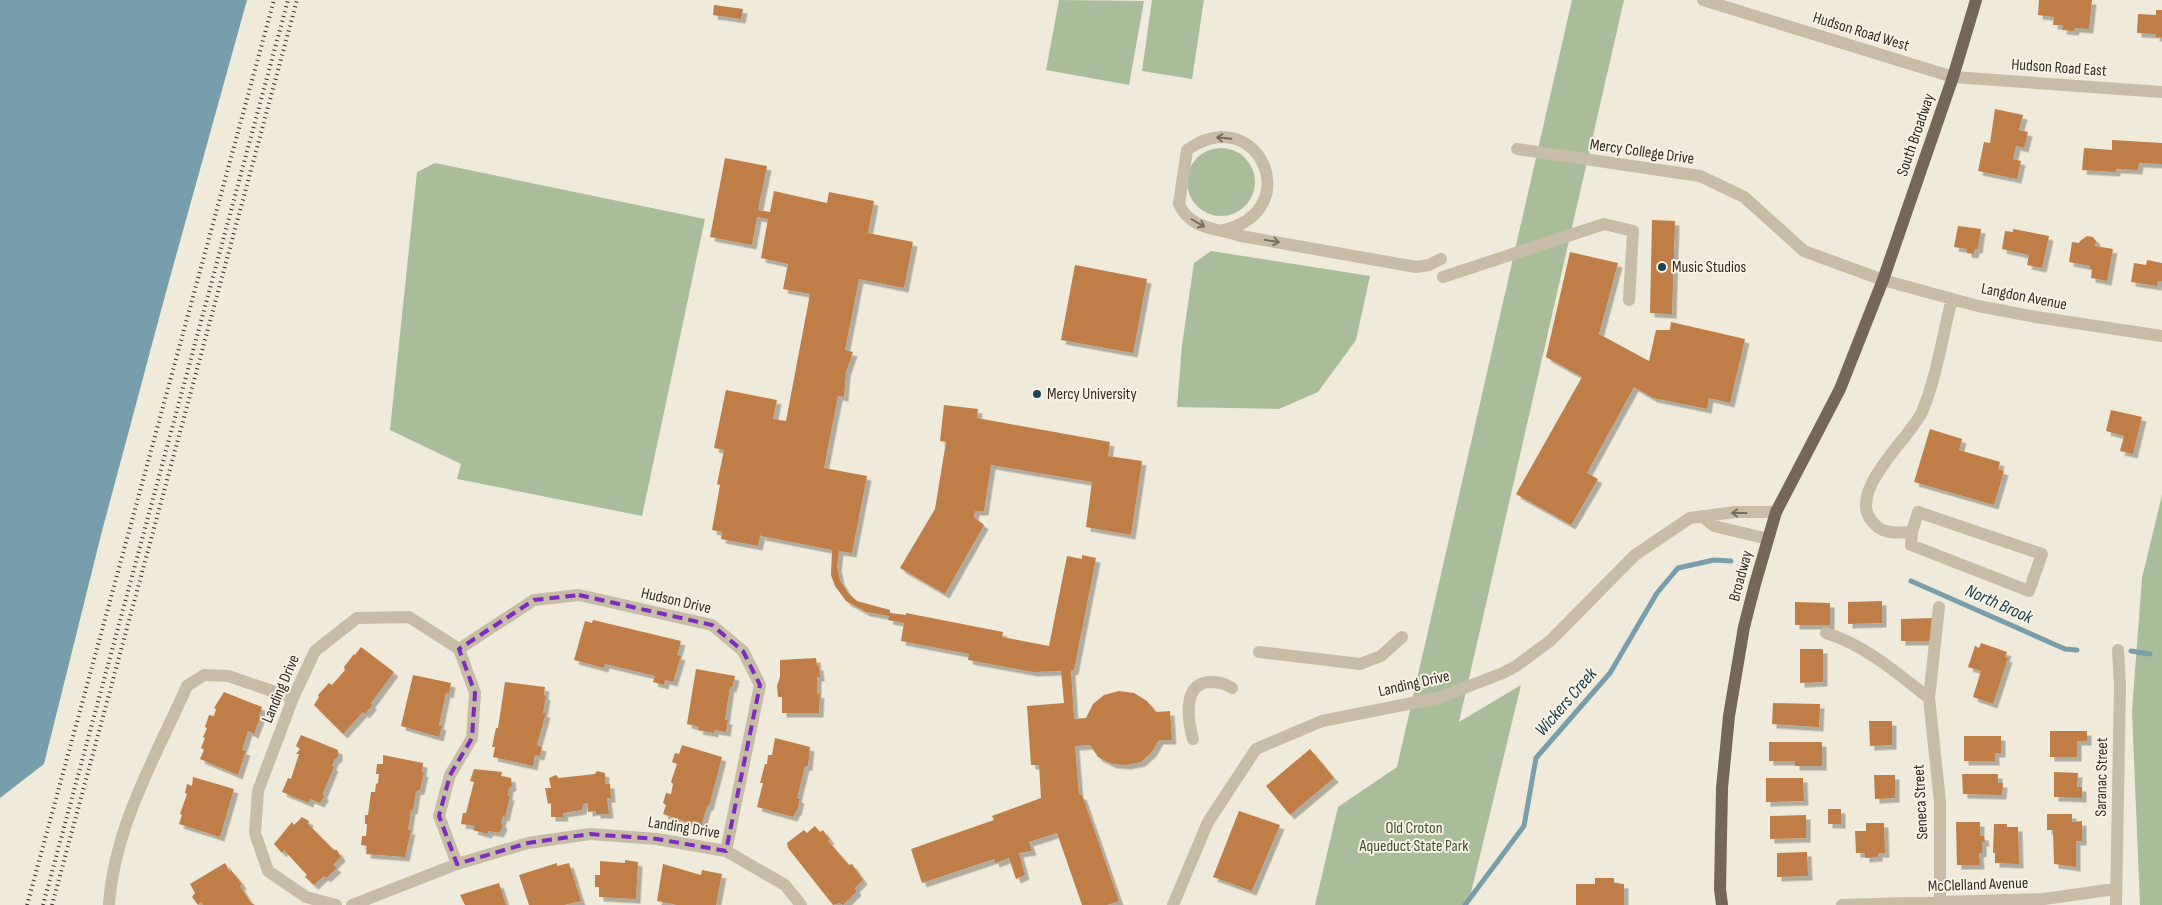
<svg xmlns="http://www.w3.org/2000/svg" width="2162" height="905" font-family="'Sofia Sans Condensed',sans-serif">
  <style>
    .green { fill: #aabd9a }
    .water { fill: #799eab }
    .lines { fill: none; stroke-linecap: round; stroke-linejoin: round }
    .stream { stroke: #799eab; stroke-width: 5 }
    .building { fill: #bf7d47; filter: url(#shadow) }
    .minor { stroke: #c7bca5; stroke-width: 12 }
    .major { stroke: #746758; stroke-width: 12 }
    .rail { stroke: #332d26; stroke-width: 4; stroke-dasharray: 1 4; stroke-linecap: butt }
    .oneway { stroke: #766d5f }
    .marked { fill: none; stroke: #7b2cbf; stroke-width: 4; stroke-dasharray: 10 6; stroke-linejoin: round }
    .poi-dot { fill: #1e4352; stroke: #f8f3e4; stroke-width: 2 }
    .labels { text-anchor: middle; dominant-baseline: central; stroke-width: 4; stroke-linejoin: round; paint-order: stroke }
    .street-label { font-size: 16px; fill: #332d26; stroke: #f8f3e4 }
    .poi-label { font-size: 16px; fill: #332d26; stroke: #f8f3e4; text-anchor: start }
    .park-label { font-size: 16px; fill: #3b502b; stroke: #f8f3e4 }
    .water-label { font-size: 18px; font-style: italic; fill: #1e4352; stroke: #f8f3e4 }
  </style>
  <defs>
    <filter id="shadow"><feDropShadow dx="4.5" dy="4.5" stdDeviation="0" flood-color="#0004"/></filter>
  </defs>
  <rect width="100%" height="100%" fill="#efead9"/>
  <path class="green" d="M1059,0L1144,1L1129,85L1046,70Z
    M1152,0H1204L1192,79L1142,71Z
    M1572,0H1624L1459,722L1521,685L1468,905H1315L1338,807L1397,767Z
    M1187 182a34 34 0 1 1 68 0a34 34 0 1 1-68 0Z
    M435,163L705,219L642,516L457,479L461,464L390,430L417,172Z
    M1211,251L1370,276L1356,340L1318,392L1279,409L1177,407L1182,345L1194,263Z
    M2162,495V905H2140L2132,711L2142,578Z"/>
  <path class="water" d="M0,0H247L166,292L101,535L44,764L0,798Z"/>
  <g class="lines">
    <path class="stream" d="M1911,581L2065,649L2077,650
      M2131,651L2150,654
      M1465,905L1524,826L1536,758L1610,673L1657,593L1678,568L1714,560L1731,561"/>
  </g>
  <path class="building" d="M2039,0H2092L2089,29L2075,28L2074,31L2062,30L2063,25H2053L2054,17L2038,15Z
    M714,5L743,9L741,19L713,15Z
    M2156,10H2162V37H2155L2156,34L2137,33L2138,14L2156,15Z
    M1995,109L2023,115L2019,130L2028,132L2024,148L2016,146L2013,159L2021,161L2017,179L1978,171L1984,142L1990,143Z
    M2112,140L2162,143V164L2139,163L2138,170L2116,169V172L2082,170L2084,148L2112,150Z
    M725,158L767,166L758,210L770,212L774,191L827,203L829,192L874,201L868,233L913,242L904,288L859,279L845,350L853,352L846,372L844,397L838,396L824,468L867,476L852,553L839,551L837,566L840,580L848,593L857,601L890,610V613L906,615V613L1003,632L1002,637L1049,646L1067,556L1082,559V555L1096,558L1074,670L1071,671L1074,719L1086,718L1093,704L1104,695L1119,691L1134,693L1147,701L1156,712L1170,711L1172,740H1159L1152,752L1141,762L1126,765L1112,764L1098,757L1090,745L1075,746L1079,795H1082L1119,901L1107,905H1082L1057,833L1029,842L1032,851L1019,853L1025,875L1016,879L1009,858L995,863L994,859L922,883L911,849L994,820L992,816L1041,798L1039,765H1031L1027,706L1064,703L1061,671L1033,672L968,660L969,654L901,641L904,623L888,620L889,616L866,612L846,601L835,586L831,575L832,550L761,536L762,529L758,546L721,539L722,532L712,530L720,485L717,484L724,450L714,448L726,390L777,400L773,419L786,421L810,294L783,289L788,264L761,258L768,219L757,217L752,245L710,237Z
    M1652,220L1675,221L1672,314L1650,313Z
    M1958,226L1981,229L1978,249H1975L1974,254L1967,253V249L1954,247Z
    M2013,229L2049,236L2042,268L2027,265L2029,255L2002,249L2005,231L2013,232Z
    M2087,236L2093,237L2096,241L2095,246L2113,249L2107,281L2091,278L2092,269H2090V266L2069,262L2072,242L2079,243L2080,241Z
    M1570,252L1618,263L1599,334L1649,361L1656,330H1670L1671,322L1745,339L1730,403L1709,398L1707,409L1653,398L1634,387L1587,473L1598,479L1571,525L1516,494L1582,377L1546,357Z
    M2147,260L2162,263V281H2158L2157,286L2131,282L2134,263L2146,265Z
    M1075,265L1147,279L1133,353L1061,340Z
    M944,405L978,409L977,418L1110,442L1108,456L1142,461L1131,535L1086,527L1092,482L991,465L984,511H975L974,517L984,525L945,594L900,568L935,509L946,442L940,441Z
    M2111,410L2142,417L2133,454L2120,451L2124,436L2106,431Z
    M1930,429L1962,439L1959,450L2000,462L1998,469L2004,471L1994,505L1914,482Z
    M1882,601V623L1848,624V602Z
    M1795,602L1830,603V625H1795Z
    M1935,618L1936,641H1901V619Z
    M593,620L681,641L677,655L681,656L673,682L665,680L664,685L653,682L655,676L605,664L604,668L574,660L585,621L592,623Z
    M1981,643L2007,652L2005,657L2008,658L1993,704L1973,697L1981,671L1968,667L1975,646L1979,648Z
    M361,647L394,672L371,703L372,706L365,714L363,712L343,734L314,705L319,697L318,695L329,683L332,685L345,670L344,667L354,654L355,655Z
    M1800,649H1823V682L1800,683Z
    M816,658L817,666H819L820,677H817V694L820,693L819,713H782V697H778L777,686L780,677V660Z
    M696,669L735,676L732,688L730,687L725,720H728L726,732L714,730V733L698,730L699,727L687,724Z
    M413,675L451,683L449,694L446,693L439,725L442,726L439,737L401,726Z
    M505,682L545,687L544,695L546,696L543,713H546L537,745L542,747L540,756L535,755L533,766L493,757L495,747H492L496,728H498Z
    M224,692L262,707L259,716L260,718L254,734L248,731L242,750L246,751L238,775L200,759L204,750L201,748L205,738L203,737L207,728L205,727L209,715L214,716L216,709L214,708Z
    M1773,703L1820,704L1819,727L1772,724Z
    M1869,721H1892V745L1870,746Z
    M2050,731H2087V741H2077V757H2050Z
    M301,735L338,750V757L334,760L332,766L334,767L323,793L324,797L320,803L310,799L309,803L282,792L288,778L291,779L299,754H296L300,749L296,746Z
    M1964,736H2001V753H1995V761H1964Z
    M775,738L810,747L808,766H805L797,798L800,799L797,811H796L793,817L757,807L763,783H760L765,764H767L768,755H772Z
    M1769,742H1822V766H1795V761H1769Z
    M682,745L722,757L709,806H707L701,827L663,814L666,805L663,803L666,793L671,794L673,784L671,782L677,764L672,762L675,753L679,754Z
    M1310,749L1334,778L1290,815L1266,786Z
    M383,755L423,763L422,772L424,773L420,790L416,791L413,810H411L408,830H411L405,857L366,854L367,846L361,845L362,836H366L367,824H365V815H368L371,792H375L376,784L378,783L379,774H376L377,764H383Z
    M474,769L502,772L501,776L511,778L512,786L509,788L508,796H510L505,817L503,816L501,822L503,826L499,833L489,831L487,834L473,830L475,826L461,824L463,813H466L474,782L470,781Z
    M597,771L605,773V784H610L611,798H607L609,814H596V811L588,812V803L583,804L582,810L563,813L564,817H551V803L548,804L545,788H551L549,778L556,775L559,778L595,774Z
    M2054,772L2078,773L2077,787H2082V798L2054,797Z
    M1962,774H1998V783H2003L2002,795L1963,794Z
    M1874,775H1895V798L1875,799Z
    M193,777L234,789L220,837L179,824L182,815L180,814L187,794L185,793L187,784L192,786Z
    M1766,778H1803L1804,801L1766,802Z
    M1828,809H1841V824H1828Z
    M1239,811L1280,825L1252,891L1213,877Z
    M2047,814H2072V822L2082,821V841H2076V867L2054,864L2053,830H2047Z
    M1806,815V838L1770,839V816Z
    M302,817L309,821L308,824L334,850H337L341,857L333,865L337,868L326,878L324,876L314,885L305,877L307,875L284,850L282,853L274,844L292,822L294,825Z
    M1956,822H1980V836H1984L1985,842H1982V853H1979L1980,865H1957Z
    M1866,823H1884L1885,853H1878V857L1865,858V853H1856L1855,831H1866Z
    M1994,824H2007V827H2018L2019,864L1995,863V853H1993Z
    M815,826L820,832L823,830L830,840L828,841L849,865L852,864L863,880L855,888L857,891L843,905L839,903L833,905L788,848L787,843L804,830L807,833Z
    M1807,852L1808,876L1777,877V853Z
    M625,860L638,862L636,899L599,897V887H595V875H600V861L625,863Z
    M225,863L230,872L231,870L242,884L240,886L251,903L255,905H203L201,902L198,905L192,897L195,893L190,884Z
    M557,863V866L569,863L581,901L564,905H529L519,875Z
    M663,864L701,875L702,870L722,874L716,905H677L657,901Z
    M1595,878H1614V883L1624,884V905H1576V884H1595Z
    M499,883L506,905H465L460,895Z"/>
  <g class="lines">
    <path class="minor" d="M1703,0L1953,77L2162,92
      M1517,149L1700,176L1744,197L1804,251L1883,280L1978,306L2036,317L2162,336
      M1224,230C1308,209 1256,100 1187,150L1179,204C1190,230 1218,228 1241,236L1416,267L1429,265L1441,259
      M1443,277L1604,224L1633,231L1629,300
      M1702,516L1714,526L1768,539
      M1912,532L1911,545L2029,591L2042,554L1918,512L1912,532C1895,533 1882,535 1871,520C1848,490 1910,438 1922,412C1937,376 1942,337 1952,299
      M1939,607L1929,698L1940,802V905
      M1826,633C1865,645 1897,673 1929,698
      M459,649L534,600L579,595L712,625L743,651L760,685L726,851
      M1259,652L1360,664L1381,656L1402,637
      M1193,739C1188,721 1182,684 1209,682C1219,682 1224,683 1232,688
      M109,905C114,827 156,756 187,686L204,675L228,676L293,698
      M336,905L306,897L268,871L255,833L258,791L293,698L315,651L357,618L409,617L459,649L475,693L472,738L450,775L439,816L457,864
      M352,905L457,864L528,843L590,834L657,839L726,851L785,885L801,905
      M1173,905L1208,822L1256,749L1322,721L1438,698L1503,673L1516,666L1550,641L1635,555L1690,518L1735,512H1776
      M1842,905L2044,899L2115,889
      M2116,905L2120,686L2118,650"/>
    <path class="major" d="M1722,905L1720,889L1722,788L1729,716L1744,627L1755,584L1776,512L1840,389L1883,280L1953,77L1976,0"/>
    <path class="rail" d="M27,905L274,0
      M43,905L288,0
      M52,905L297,0"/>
  </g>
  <defs><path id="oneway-shaft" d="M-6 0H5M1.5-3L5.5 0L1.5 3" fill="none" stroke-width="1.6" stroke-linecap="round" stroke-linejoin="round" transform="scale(1.25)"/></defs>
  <g class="oneway">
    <use href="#oneway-shaft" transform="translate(1224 138) rotate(-175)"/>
    <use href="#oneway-shaft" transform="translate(1198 223) rotate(30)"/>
    <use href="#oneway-shaft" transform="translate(1272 241) rotate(10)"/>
    <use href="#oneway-shaft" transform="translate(1739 513) rotate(-180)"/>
  </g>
  <path class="marked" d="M579,595L712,625L743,651L760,685L726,851L657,839L590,834L528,843L457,864L439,816L450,775L472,738L475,693L459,649L534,600Z"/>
  <g class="poi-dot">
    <circle cx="1662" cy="267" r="5"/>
    <circle cx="1037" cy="394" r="5"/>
  </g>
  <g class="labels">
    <g class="street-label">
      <text transform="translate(1861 32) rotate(17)">Hudson Road West</text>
      <text transform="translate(2059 68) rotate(4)">Hudson Road East</text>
      <text transform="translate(1916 135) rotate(-71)">South Broadway</text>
      <text transform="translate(1642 152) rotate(8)">Mercy College Drive</text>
      <text transform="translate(2024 297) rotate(11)">Langdon Avenue</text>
      <text transform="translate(1741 576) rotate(-75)">Broadway</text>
      <text transform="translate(676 601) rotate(13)">Hudson Drive</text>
      <text transform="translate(1414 684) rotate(-13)">Landing Drive</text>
      <text transform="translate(281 689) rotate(-67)">Landing Drive</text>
      <text transform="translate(2102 777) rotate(-89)">Saranac Street</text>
      <text transform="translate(1921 802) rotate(-93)">Seneca Street</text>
      <text transform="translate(684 828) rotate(9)">Landing Drive</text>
      <text transform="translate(1978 885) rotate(-2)">McClelland Avenue</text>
    </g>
    <g class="poi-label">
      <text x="1672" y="267">Music Studios</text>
      <text x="1047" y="394">Mercy University</text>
    </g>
    <g class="park-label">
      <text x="1414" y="828">Old Croton<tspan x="1414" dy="18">Aqueduct State Park</tspan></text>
    </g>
    <g class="water-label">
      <text transform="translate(1999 604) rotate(24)">North Brook</text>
      <text transform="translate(1566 702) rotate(-49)">Wickers Creek</text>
    </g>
  </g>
</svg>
